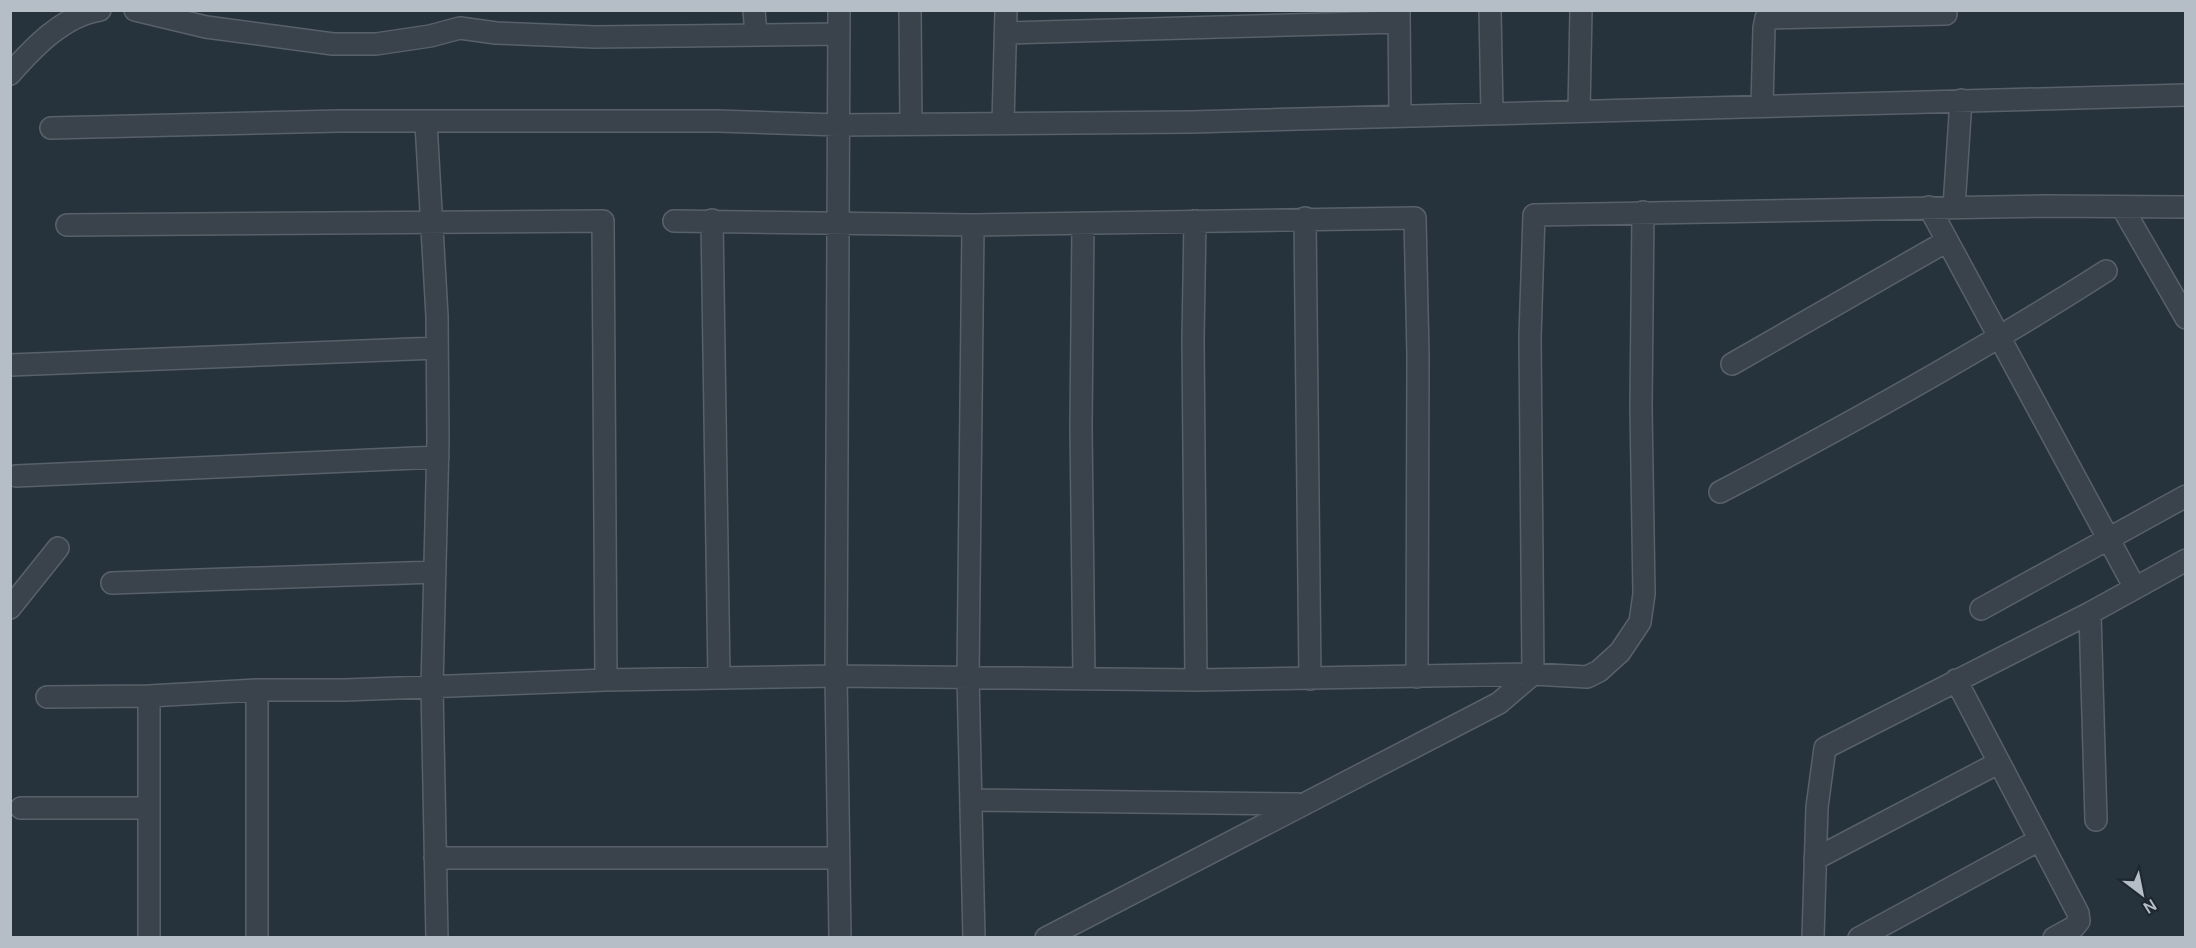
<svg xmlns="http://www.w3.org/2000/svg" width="2196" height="948" font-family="Manrope,sans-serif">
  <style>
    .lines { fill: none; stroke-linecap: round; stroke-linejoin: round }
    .minor-casing { stroke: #58616a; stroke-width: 24 }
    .minor { stroke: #3a434c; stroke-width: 21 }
  </style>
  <rect width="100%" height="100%" fill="#26323c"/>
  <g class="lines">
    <g class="minor-casing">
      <path id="minor" d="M135,10L206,27L333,44H376L430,36L460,28L496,33L595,37L839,34
        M754,10L756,35
        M839,10L836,676L1196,680L1193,339L1195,221
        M910,10L911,124
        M1399,10L1400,116
        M1490,10L1492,113
        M1766,18L1946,14
        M1006,33L1399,22
        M10,74C33,48 64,15 100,10
        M1762,106L1764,28L1766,18L1773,10
        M1579,111L1581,10
        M426,123L437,316L438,441L432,687L437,938
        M1003,123L1006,10
        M51,128L340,121H717L839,125L1191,122L2186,95
        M1929,207L2135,588
        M1954,207L1961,100
        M2122,207L2186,318
        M1305,218L1310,679
        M712,220L719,678
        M674,221L973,225L1415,218L1418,355L1417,677
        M1083,223L1081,427L1084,678
        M67,225L603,221L606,680
        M973,225L968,677L974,938
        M1732,364L1947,241
        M10,365L437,348
        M16,476L438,457
        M1720,492C1852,423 1981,351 2106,271
        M112,583L435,572
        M10,608L58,548
        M1981,609L2186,496
        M2090,613L2096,820
        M1196,680L1533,674L1587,677L1599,671L1620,652L1640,622L1644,594L1641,407L1643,212
        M1956,680L2078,913L2079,921L2074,927L2054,938
        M257,690V938
        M47,697L149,696
        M971,800L1297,804
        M21,808H149
        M435,858H839
        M1815,859L1998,763
        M149,938V696L257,690H345L606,680L836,676L840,938
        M1046,938L1499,703L1533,674L1530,337L1534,215L2044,206L2186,207
        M1813,938L1817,807L1825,748L2090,613L2186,560
        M1859,938L2039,840"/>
    </g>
    <use href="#minor" class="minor"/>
  </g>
  <rect width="2196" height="948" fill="none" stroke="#b5bec7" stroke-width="24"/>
  <g transform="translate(2142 894) rotate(148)" stroke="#1f2831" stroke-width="4.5" paint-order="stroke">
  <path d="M0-4.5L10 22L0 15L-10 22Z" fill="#b5bec7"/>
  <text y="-9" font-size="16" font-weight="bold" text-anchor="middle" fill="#b5bec7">N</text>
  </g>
</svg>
